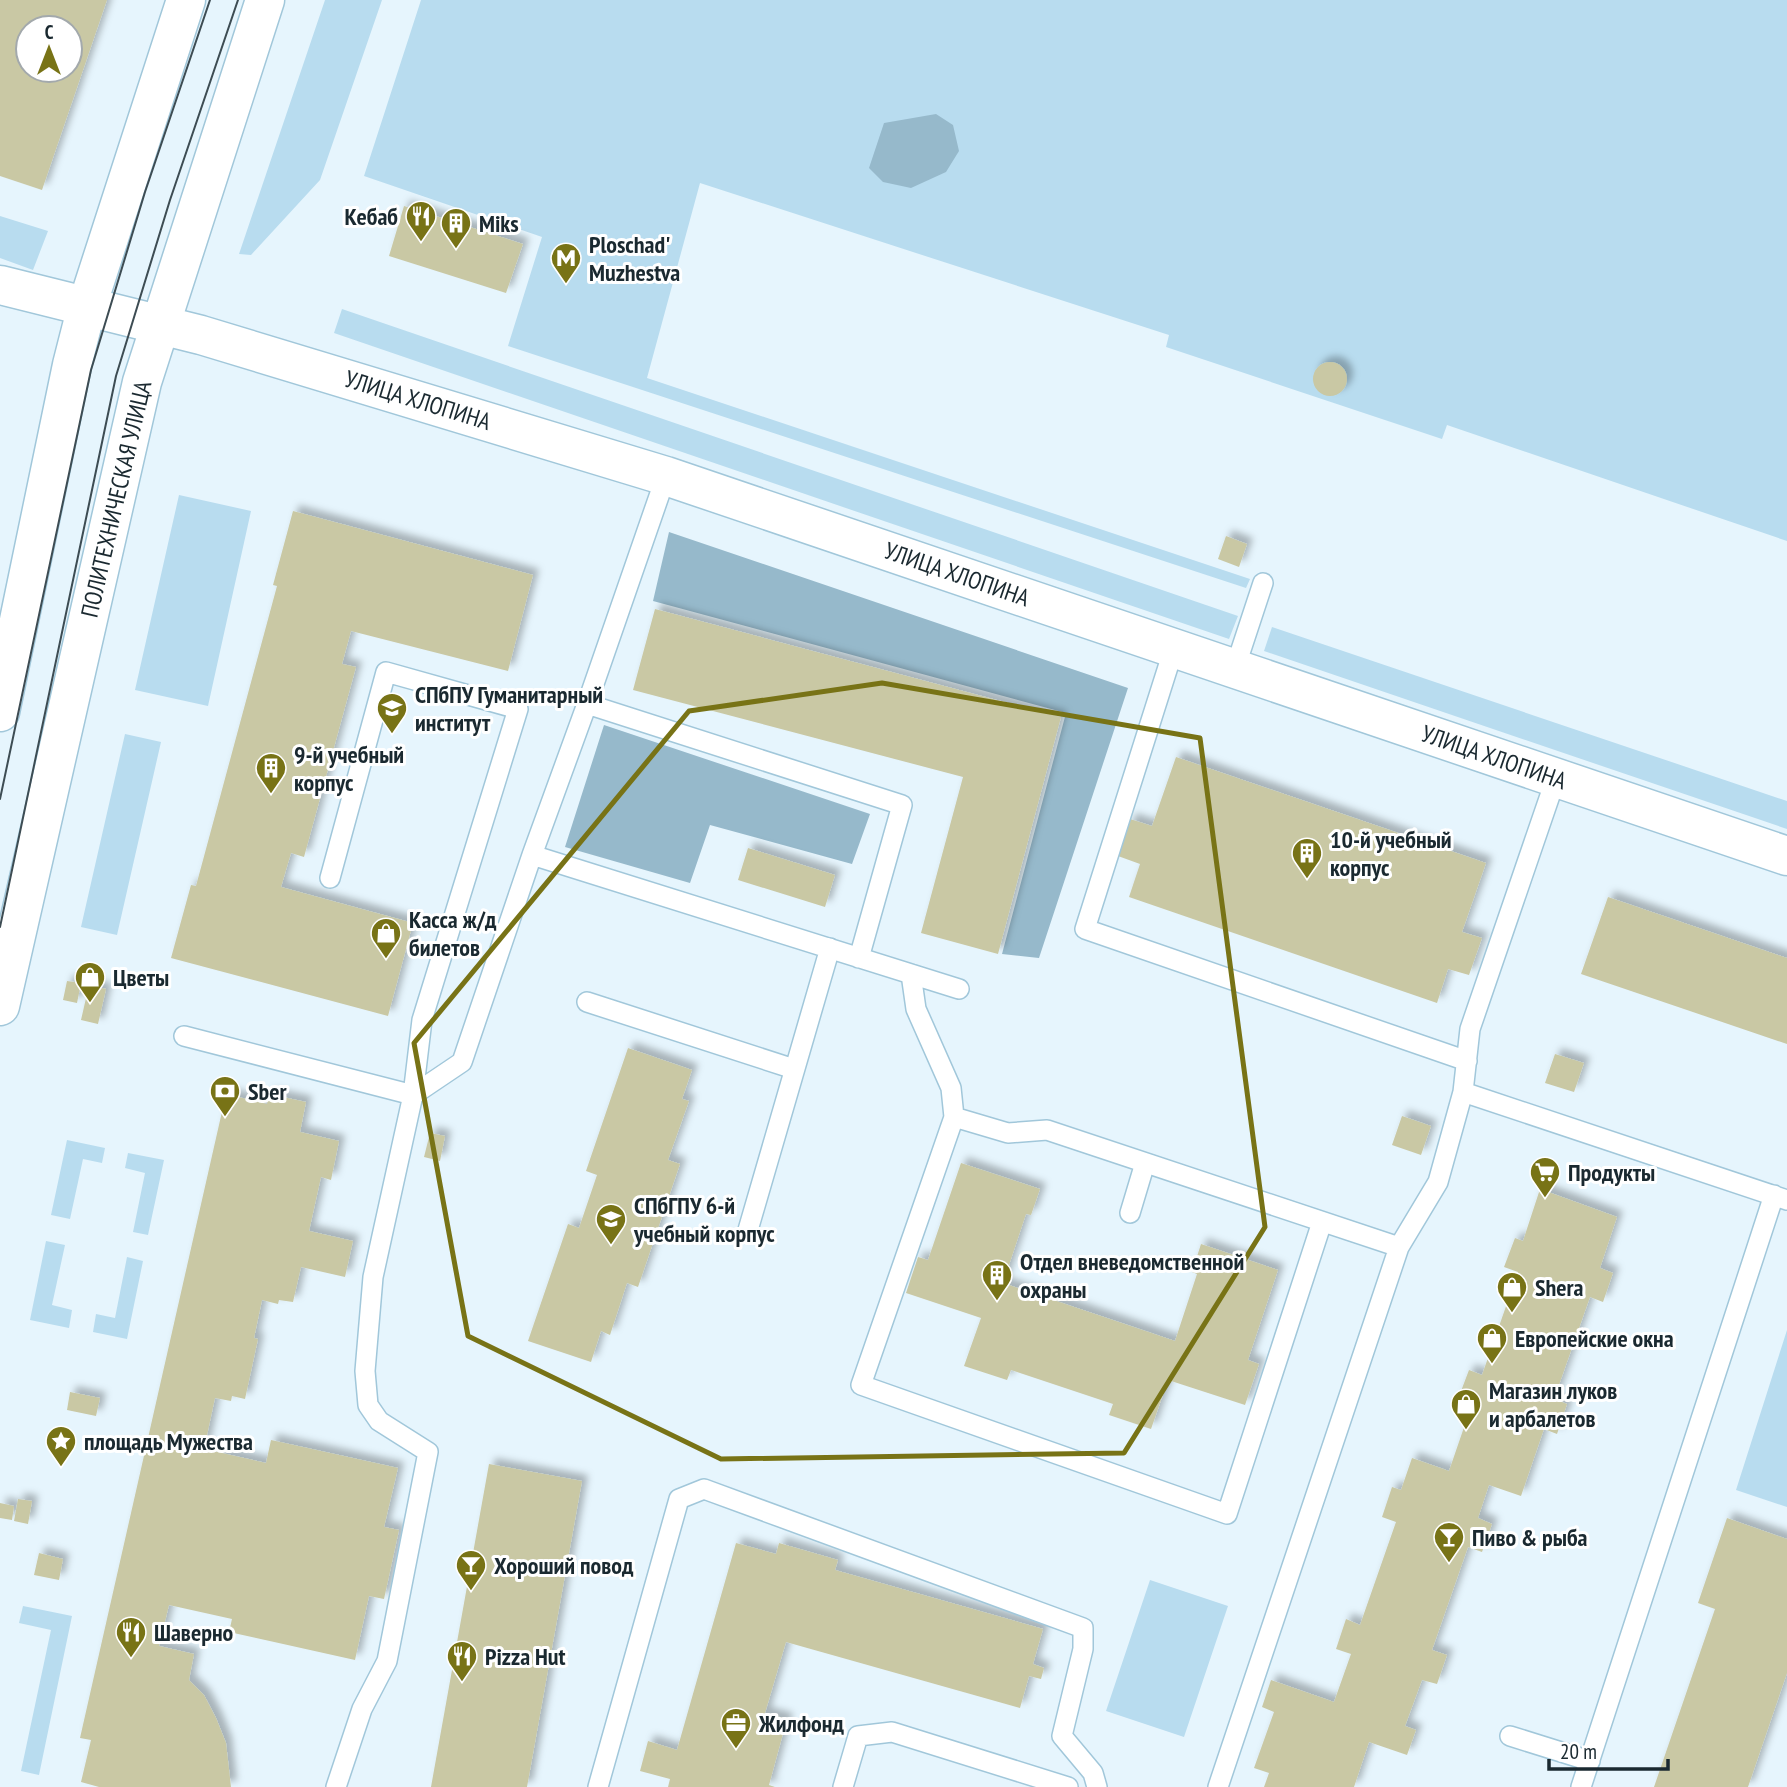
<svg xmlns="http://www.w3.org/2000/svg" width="1787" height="1787" font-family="'PT Sans Narrow',sans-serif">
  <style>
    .green { fill: #b8dcef }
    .forest { fill: #96b9cb }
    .building { fill: #c9c8a4; fill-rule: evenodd; filter: url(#shadow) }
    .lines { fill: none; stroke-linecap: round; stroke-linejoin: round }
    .lane-casing { stroke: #a1c7da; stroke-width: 22 }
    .street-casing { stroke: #a1c7da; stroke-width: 41 }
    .secondary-casing { stroke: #a1c7da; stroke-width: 41 }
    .lane { stroke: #fff; stroke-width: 19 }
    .street { stroke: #fff; stroke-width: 38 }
    .secondary { stroke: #fff; stroke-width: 38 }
    .tram { stroke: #3d4c53; stroke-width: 2 }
    .marked { fill: none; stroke: #787316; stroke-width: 5; stroke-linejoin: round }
    .labels { text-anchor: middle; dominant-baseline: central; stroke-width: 6; stroke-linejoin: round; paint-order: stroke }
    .poi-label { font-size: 24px; font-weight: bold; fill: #1a2930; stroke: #fff; text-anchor: start }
    .street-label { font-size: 24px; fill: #1a2930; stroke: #fff }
  </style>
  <defs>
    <filter id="shadow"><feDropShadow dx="6" dy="-6" stdDeviation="3.5" flood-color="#0004"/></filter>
  </defs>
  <rect width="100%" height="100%" fill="#e6f5fd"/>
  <path class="green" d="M325,0H382L320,180L251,255L239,254Z
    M421,0H1787V541L1447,425L1442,439L1166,347L1169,335L700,183L647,378L1250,579L1246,588L508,346L542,237L364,176Z
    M0,216L48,231L33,270L0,258Z
    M342,309L1238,616L1229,639L334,333Z
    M179,495L251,511L208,706L135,690Z
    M1272,627L1787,801V829L1264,651Z
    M125,734L161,742L117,935L81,927Z
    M67,1140L105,1148L102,1163L83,1159L70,1219L51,1215Z
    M128,1153L164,1160L148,1235L133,1232L145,1173L125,1168Z
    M46,1241L65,1245L52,1305L72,1310L69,1328L30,1320Z
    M127,1257L143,1261L127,1339L93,1332L96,1314L115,1318Z
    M1787,1330V1507L1736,1490Z
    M1150,1580L1228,1606L1184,1737L1106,1711Z
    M23,1606L72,1616L39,1775L21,1771L51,1630L19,1623Z"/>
  <path class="forest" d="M936,114L953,125L959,151L946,172L911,188L883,182L869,168L884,123Z
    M669,532L1128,688L1039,958L1002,954L1066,713L653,601Z
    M604,725L870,814L852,864L710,825L690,883L565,847Z"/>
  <path class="building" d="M0,0H107L42,190L0,176ZM28,28H70V70H28Z
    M404,206L523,244L506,293L389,256Z
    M1313 379a17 17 0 1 1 34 0a17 17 0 1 1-34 0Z
    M293,511L533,575L508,671L351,631L342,664L356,667L304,857L291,853L281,887L413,923L388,1016L171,958L191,885L196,886L277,586L273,585Z
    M1226,536L1247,544L1239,567L1218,559Z
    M655,609L1061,717L998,954L921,933L963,777L633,690Z
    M1176,757L1486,863L1462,932L1482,938L1469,975L1448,969L1437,1003L1129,897L1140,864L1118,856L1130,819L1152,826Z
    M748,848L835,875L825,907L738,880Z
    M1608,897L1787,958V1044L1581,974Z
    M67,981L81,983L77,1003L63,1000Z
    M89,985L106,989L98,1024L81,1020Z
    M628,1048L692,1070L682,1099L689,1101L668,1160L680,1164L638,1287L627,1283L610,1335L601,1331L591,1362L528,1341L568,1224L579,1228L597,1175L586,1171Z
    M1555,1054L1584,1063L1574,1092L1545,1083Z
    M226,1094L267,1104L269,1094L306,1102L300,1132L339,1141L331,1180L321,1177L309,1231L353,1241L345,1277L301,1267L293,1302L279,1300L278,1304L262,1300L254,1338L258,1339L245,1399L232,1396L231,1401L215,1398L204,1449L266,1463L271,1440L398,1468L384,1527L399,1530L384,1599L369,1596L355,1660L229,1632L232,1619L169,1605L159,1646L194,1654L189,1680L204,1695L216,1718L226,1743L231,1787H99L81,1782L91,1740L80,1738Z
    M1402,1116L1431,1126L1421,1155L1392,1145Z
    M430,1133L445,1136L440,1161L424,1157Z
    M961,1163L1040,1189L1031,1215L1026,1214L1003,1283L1175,1341L1197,1274L1192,1272L1201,1244L1278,1270L1248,1360L1259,1364L1245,1405L1168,1380L1151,1429L1109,1415L1113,1404L1011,1370L1007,1380L964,1366L981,1318L906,1293L918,1257L928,1260Z
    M1540,1189L1617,1217L1600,1268L1613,1273L1603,1302L1590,1297L1554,1399L1567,1404L1557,1434L1544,1429L1521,1496L1489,1485L1478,1518L1492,1524L1482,1552L1468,1547L1432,1650L1447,1655L1437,1684L1422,1680L1405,1726L1416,1730L1407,1755L1369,1742L1354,1787H1264L1269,1773L1254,1768L1274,1712L1262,1707L1271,1680L1334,1702L1351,1654L1336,1649L1346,1619L1360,1625L1396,1522L1382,1517L1392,1487L1401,1490L1412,1458L1449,1471L1472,1404L1458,1399L1469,1370L1482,1375L1518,1272L1504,1267L1515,1238L1523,1241Z
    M70,1392L100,1398L96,1416L67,1410Z
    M489,1464L582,1481L527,1787H431Z
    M18,1499L32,1501L28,1524L14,1521Z
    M0,1503L14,1506L12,1520L0,1518Z
    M1727,1518L1787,1539V1673L1748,1787H1654L1715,1609L1698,1603Z
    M736,1543L776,1554L779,1543L838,1560L835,1570L1043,1629L1033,1664L1044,1668L1041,1679L1029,1676L1020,1708L786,1642L765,1713L787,1719L769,1785L775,1787H668L670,1779L640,1771L648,1741L677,1750Z
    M39,1553L63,1559L59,1580L34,1575Z"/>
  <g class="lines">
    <g class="lane-casing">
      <path id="lane" d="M1174,648L1085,929L1467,1061
        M1235,668L1263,583
        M587,704L902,805L859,958
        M532,855L959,989
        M330,878L386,672L518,709L422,1020L413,1095L373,1277L365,1371L368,1405L379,1421L428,1452L387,1661L362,1709L336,1787
        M911,974L916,1009L951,1088L954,1117L861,1385L1227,1514L1322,1222
        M587,1002L794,1069
        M184,1036L413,1095L462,1062L532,855L587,704L666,476
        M1463,1092L1787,1200
        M954,1117L1008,1133L1047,1130L1399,1247
        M1130,1213L1145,1163
        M748,1230L830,948
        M1510,1736L1590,1761
        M598,1787L679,1499L704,1489L1083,1628V1649L1062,1736L1093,1773L1097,1787
        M843,1787L858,1736L892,1732L1068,1787
        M1218,1787L1399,1247L1438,1182L1463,1092L1470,1029L1556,778
        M1581,1787L1774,1195"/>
    </g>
    <g class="street-casing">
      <path id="street" d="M0,285L201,335L666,476L1787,856"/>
    </g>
    <g class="secondary-casing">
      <path id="secondary" d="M0,712L72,365L87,306L186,0
        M0,1006L142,382L265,0"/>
    </g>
    <use href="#lane" class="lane"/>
    <use href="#street" class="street"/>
    <use href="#secondary" class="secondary"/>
    <path class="tram" d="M0,799L91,370L145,192L210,0
      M0,927L116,376L170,200L238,0"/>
  </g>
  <path class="marked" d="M882,683L1200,738L1265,1227L1124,1453L721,1459L468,1336L414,1043L689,711Z"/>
  <defs>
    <g id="restaurant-pin" transform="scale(1.575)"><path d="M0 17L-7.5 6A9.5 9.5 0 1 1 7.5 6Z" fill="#787316" stroke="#fff"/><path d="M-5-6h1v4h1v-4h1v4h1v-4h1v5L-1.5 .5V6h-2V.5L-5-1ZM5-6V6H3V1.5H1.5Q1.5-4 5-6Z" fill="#fff"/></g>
    <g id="building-pin" transform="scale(1.575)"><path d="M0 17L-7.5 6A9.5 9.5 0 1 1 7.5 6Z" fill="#787316" stroke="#fff"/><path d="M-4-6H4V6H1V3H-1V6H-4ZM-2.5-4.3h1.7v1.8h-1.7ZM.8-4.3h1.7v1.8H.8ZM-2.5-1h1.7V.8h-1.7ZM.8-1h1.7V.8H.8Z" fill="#fff"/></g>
    <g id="metro-pin" transform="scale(1.575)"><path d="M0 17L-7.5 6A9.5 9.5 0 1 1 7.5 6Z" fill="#787316" stroke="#fff"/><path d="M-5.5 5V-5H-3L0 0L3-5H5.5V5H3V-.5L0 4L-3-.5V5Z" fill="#fff"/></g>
    <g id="university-pin" transform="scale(1.575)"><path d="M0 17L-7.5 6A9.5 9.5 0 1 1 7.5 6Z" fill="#787316" stroke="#fff"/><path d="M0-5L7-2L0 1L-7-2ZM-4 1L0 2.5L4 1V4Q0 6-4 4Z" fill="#fff"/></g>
    <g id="shop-pin" transform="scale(1.575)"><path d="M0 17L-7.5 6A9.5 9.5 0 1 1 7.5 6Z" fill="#787316" stroke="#fff"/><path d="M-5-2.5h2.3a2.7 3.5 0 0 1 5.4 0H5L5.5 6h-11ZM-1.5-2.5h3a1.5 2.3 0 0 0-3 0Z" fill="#fff"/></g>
    <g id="bank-pin" transform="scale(1.575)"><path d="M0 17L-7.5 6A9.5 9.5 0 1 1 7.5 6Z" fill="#787316" stroke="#fff"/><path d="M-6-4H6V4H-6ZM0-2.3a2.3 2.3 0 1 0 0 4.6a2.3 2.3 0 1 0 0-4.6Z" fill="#fff"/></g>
    <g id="supermarket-pin" transform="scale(1.575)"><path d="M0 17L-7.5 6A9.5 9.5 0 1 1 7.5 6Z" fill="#787316" stroke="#fff"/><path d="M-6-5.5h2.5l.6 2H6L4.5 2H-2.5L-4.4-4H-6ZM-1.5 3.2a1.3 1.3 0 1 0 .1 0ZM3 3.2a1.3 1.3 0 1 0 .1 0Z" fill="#fff"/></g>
    <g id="sight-pin" transform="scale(1.575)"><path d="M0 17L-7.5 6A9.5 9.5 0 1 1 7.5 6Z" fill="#787316" stroke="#fff"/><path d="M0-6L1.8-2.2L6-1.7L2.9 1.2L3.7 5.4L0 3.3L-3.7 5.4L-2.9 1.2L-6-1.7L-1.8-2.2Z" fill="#fff"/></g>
    <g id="bar-pin" transform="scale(1.575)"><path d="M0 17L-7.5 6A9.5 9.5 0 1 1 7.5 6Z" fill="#787316" stroke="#fff"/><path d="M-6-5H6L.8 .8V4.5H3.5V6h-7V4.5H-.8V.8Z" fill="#fff"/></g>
    <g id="office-pin" transform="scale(1.575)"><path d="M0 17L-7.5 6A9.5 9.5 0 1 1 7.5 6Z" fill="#787316" stroke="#fff"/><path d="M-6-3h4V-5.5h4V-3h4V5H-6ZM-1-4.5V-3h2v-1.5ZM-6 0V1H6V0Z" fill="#fff"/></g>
  </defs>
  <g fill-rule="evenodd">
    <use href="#restaurant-pin" x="421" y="216"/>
    <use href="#building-pin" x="456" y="223"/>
    <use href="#metro-pin" x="566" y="258"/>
    <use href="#university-pin" x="392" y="708"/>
    <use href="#building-pin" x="271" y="768"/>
    <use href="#building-pin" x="1307" y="853"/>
    <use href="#shop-pin" x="386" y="933"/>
    <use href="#shop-pin" x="90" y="977"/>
    <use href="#bank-pin" x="225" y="1091"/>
    <use href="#supermarket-pin" x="1545" y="1172"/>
    <use href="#university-pin" x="611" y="1219"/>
    <use href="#building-pin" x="997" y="1275"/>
    <use href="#shop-pin" x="1512" y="1287"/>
    <use href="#shop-pin" x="1492" y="1338"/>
    <use href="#shop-pin" x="1466" y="1404"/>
    <use href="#sight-pin" x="61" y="1441"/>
    <use href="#bar-pin" x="1449" y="1537"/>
    <use href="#bar-pin" x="471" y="1565"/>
    <use href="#restaurant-pin" x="131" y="1632"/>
    <use href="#restaurant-pin" x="462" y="1656"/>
    <use href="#office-pin" x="736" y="1723"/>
  </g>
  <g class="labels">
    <g class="poi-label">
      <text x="398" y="216" text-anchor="end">Кебаб</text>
      <text x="479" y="223">Miks</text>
      <text x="589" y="244">Ploschad'<tspan x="589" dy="28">Muzhestva</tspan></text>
      <text x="415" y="694">СПбПУ Гуманитарный<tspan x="415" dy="28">институт</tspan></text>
      <text x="294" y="754">9-й учебный<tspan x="294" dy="28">корпус</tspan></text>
      <text x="1330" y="839">10-й учебный<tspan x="1330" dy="28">корпус</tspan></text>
      <text x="409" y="919">Касса ж/д<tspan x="409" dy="28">билетов</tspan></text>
      <text x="113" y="977">Цветы</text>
      <text x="248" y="1091">Sber</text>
      <text x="1568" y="1172">Продукты</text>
      <text x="634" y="1205">СПбГПУ 6-й<tspan x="634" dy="28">учебный корпус</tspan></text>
      <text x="1020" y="1261">Отдел вневедомственной<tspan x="1020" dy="28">охраны</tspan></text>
      <text x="1535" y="1287">Shera</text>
      <text x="1515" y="1338">Европейские окна</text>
      <text x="1489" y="1390">Магазин луков<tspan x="1489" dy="28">и арбалетов</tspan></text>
      <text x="84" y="1441">площадь Мужества</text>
      <text x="1472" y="1537">Пиво &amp; рыба</text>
      <text x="494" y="1565">Хороший повод</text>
      <text x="154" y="1632">Шаверно</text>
      <text x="485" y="1656">Pizza Hut</text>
      <text x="759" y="1723">Жилфонд</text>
    </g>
    <g class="street-label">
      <text transform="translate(418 400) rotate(17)">УЛИЦА ХЛОПИНА</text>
      <text transform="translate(116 499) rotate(-77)">ПОЛИТЕХНИЧЕСКАЯ УЛИЦА</text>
      <text transform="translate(957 574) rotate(19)">УЛИЦА ХЛОПИНА</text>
      <text transform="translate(1494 757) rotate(19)">УЛИЦА ХЛОПИНА</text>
    </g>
  </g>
  <g transform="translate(49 49)"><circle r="33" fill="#ffffff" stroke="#a3a9ac" stroke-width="2"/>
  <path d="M0-5L12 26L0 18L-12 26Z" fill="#787316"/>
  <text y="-10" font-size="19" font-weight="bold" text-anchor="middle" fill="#1a2930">С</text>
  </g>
  <path d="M1549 1759v10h119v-10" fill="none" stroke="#1a2930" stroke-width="3.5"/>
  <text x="1560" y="1759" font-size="21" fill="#1a2930" stroke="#ffffff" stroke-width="5" paint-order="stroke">20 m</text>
</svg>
